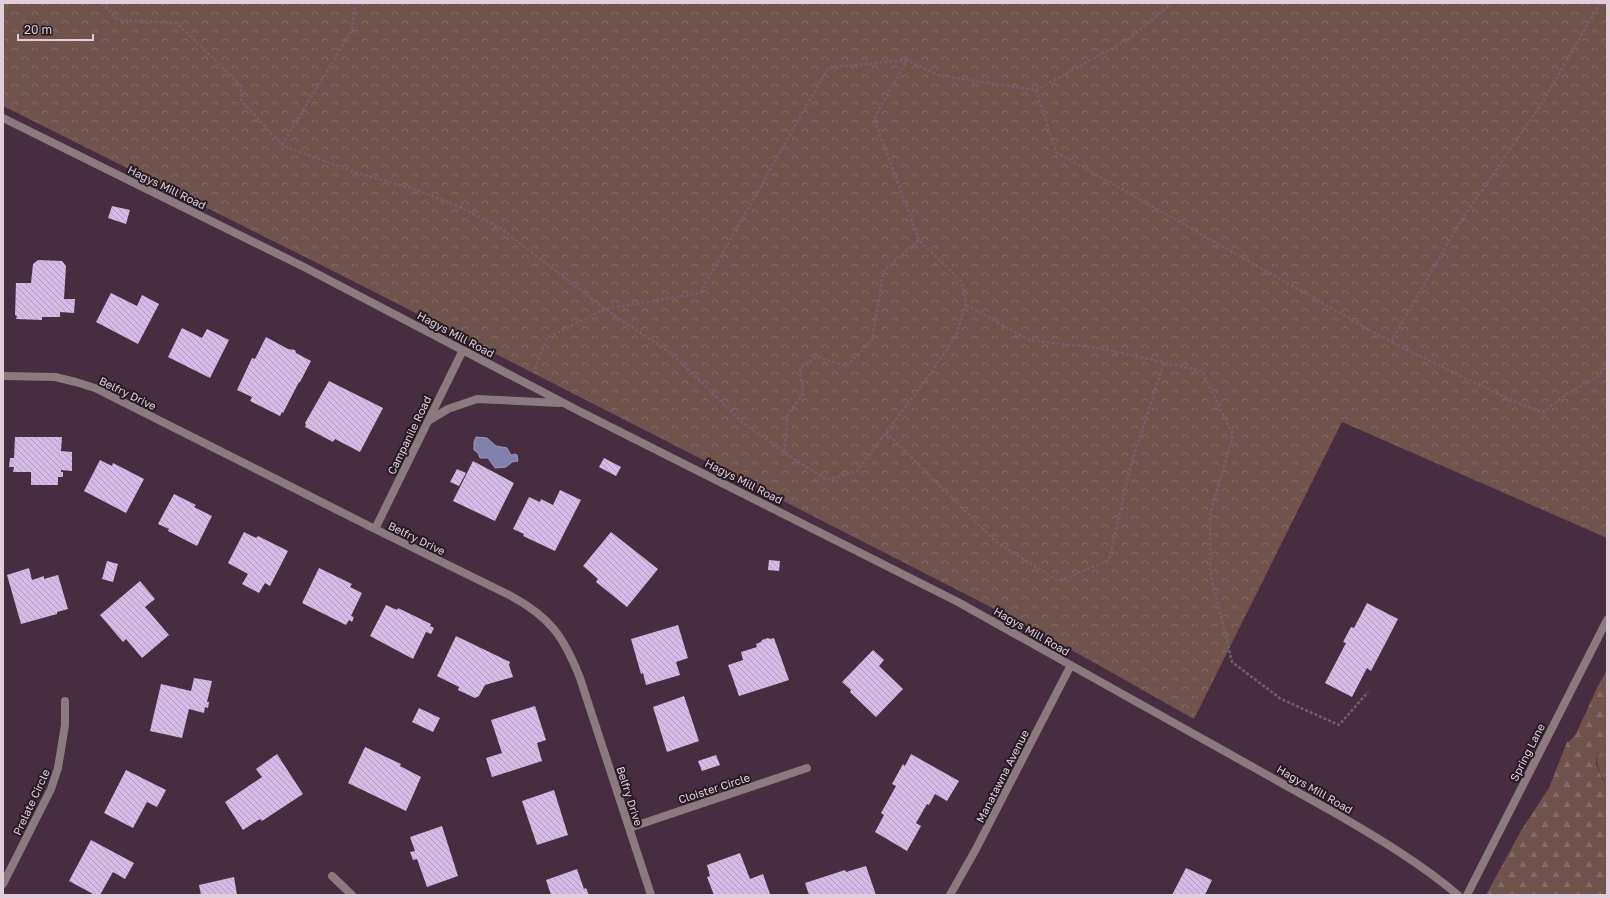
<svg xmlns="http://www.w3.org/2000/svg" width="1610" height="898" font-family="'Golos Text',sans-serif">
  <style>
    .grass { fill: url(#grass-tufts) }
    .forest { fill: url(#forest-firs) }
    .park { fill: url(#park-crowns) }
    .water { fill: #8082ad; stroke: #9d99bb }
    .building { fill: url(#building-back-hatch) }
    .lines { fill: none; stroke-linecap: round; stroke-linejoin: round }
    .path { stroke: #755e6f; stroke-width: 2.5; stroke-dasharray: 3 2; stroke-linecap: butt }
    .street { stroke: #8c7b7e; stroke-width: 8 }
    .labels { text-anchor: middle; dominant-baseline: central; stroke-width: 4; stroke-linejoin: round; paint-order: stroke }
    .street-label { font-size: 11px; fill: #e0cfdb; stroke: #261a23 }
  </style>
  <defs>
    <pattern id="grass-tufts" width="24" height="20" patternUnits="userSpaceOnUse"><rect width="24" height="20" fill="#71534d"/><path d="M3 7l-1-3M5 7V3M7 7l1-3M15 17l-1-3M17 17v-4M19 17l1-3" fill="none" stroke="#856b66"/></pattern>
    <pattern id="forest-firs" width="22" height="20" patternUnits="userSpaceOnUse"><rect width="22" height="20" fill="#71534d"/><path d="M5 1l3.5 6h-7zM16 11l3.5 6h-7z" fill="#856b66"/></pattern>
    <pattern id="park-crowns" width="20" height="18" patternUnits="userSpaceOnUse"><rect width="20" height="18" fill="#71534d"/><path d="M2 6a3 3 0 1 1 6 0M12 15a3 3 0 1 1 6 0" fill="none" stroke="#856b66"/></pattern>
    <pattern id="building-back-hatch" width="6" height="6" patternUnits="userSpaceOnUse"><rect width="6" height="6" fill="#d3bbe6"/><path d="M-1 5l2 2M0 0l6 6M5-1l2 2" fill="none" stroke="#af9cbd"/></pattern>
  </defs>
  <rect width="100%" height="100%" fill="#472d40"/>
  <path class="grass" d="M1607,738V782C1603,780 1602,776 1600,772C1593,757 1599,751 1607,738Z"/>
  <path class="forest" d="M1607,670V738L1597,755L1596,764L1603,780L1607,782V895H1486L1522,829L1549,788L1567,742L1570,741L1576,734L1597,688Z"/>
  <path class="park" d="M3,3H1607V538L1342,422L1194,719L1086,658L983,603L343,276L3,106Z"/>
  <path class="water" d="M476,437L487,438L496,446L507,448L511,455L515,454L517,455L518,461L512,462L506,467L495,468L488,458H480L478,453L474,450V442Z"/>
  <path class="building" d="M112,206L130,210L126,224L108,218Z
    M38,260L62,261L66,266L64,299H75L74,313L60,312V317H42V320L16,319L17,316L15,315L16,283H31L33,264Z
    M111,293L137,306L142,295L159,304L138,344L96,322Z
    M182,328L202,338L207,329L229,340L210,378L168,357Z
    M266,337L288,349L295,350L296,353L311,361L300,382H299L283,413L282,412L280,416L250,401L252,397L237,390L252,358L255,359Z
    M329,381L383,408L360,452L335,439L333,442L305,427L306,424L305,423Z
    M15,437H62L61,451L72,452V471L61,470V472H63V477H58V485H31V472H13L14,467H9L10,458H14Z
    M604,458L621,467L616,476L599,467Z
    M100,460L112,466L113,463L144,479L126,513L84,491Z
    M473,461L514,483L495,521L453,501Z
    M457,469L466,473L459,486L450,482Z
    M560,490L581,500L555,551L523,536L524,534L513,529L529,497L540,502L541,499L553,505Z
    M174,494L196,505L194,507L212,516L197,546L168,531L169,529L158,524Z
    M244,532L256,538L258,536L288,551L270,586L265,583L259,593L242,584L248,574L228,563Z
    M611,532L658,569L627,607L596,582L598,579L583,566Z
    M769,560L780,561L779,571L768,570Z
    M107,561L118,564L113,582L102,579Z
    M29,568L32,580L44,576V579L58,575L68,609L57,612V614L21,624L7,575Z
    M319,568L352,584L350,587L362,593L351,616L354,617L352,622L349,620L346,625L302,603Z
    M140,581L155,599L145,607L169,635L142,658L126,639L123,642L100,615Z
    M1367,603L1398,619L1371,671L1367,668L1352,697L1325,683L1346,643L1343,642L1351,627L1354,628Z
    M386,605L397,610L398,608L431,624L430,626L434,628L431,634L426,632L413,659L370,636Z
    M678,625L688,658L676,662L680,675L646,685L643,673L641,674L631,639Z
    M456,636L510,662L509,665L513,677L485,685L479,696L475,698L458,690L459,687L437,676Z
    M768,638L770,639L774,638L789,680L739,696L728,665L743,660L741,652L757,647L756,644L761,642L762,640Z
    M873,650L884,660L879,666L903,689L876,717L850,692L851,690L842,682Z
    M194,678L212,681L207,702H209L208,708L205,707L204,713L189,709L182,738L150,731L161,684L191,691Z
    M684,696L699,741L667,752L653,707Z
    M535,706L546,740L537,743L542,761L492,777L486,758L502,753L491,720Z
    M419,708L440,718L433,732L412,722Z
    M365,747L401,764L400,766L421,777L406,811L348,783Z
    M277,754L303,794L262,821L260,819L243,830L225,802L262,777L256,769Z
    M911,754L959,781L947,801L935,794L929,805L927,804L916,823L921,826L907,851L875,832L884,815L881,813L896,786L892,784L903,764L905,766Z
    M716,755L720,765L702,771L698,761Z
    M126,770L166,790L157,807L147,802L133,828L104,813Z
    M554,790L568,835L537,845L522,801Z
    M442,826L458,876L427,887L417,859L413,860L410,852L415,851L410,837Z
    M91,840L134,863L125,879L113,872L100,895H95L69,881Z
    M740,853L750,879L763,874L770,894L766,895H714L707,877L710,876L707,865Z
    M866,866L876,895H809L805,883L845,870L846,872Z
    M1186,868L1212,880L1205,895H1172Z
    M577,869L584,889L586,888L589,895H551L546,880Z
    M234,877L237,895H201L199,885Z"/>
  <g class="lines">
    <path class="path" d="M102,3L118,20L177,23L241,86V100L282,145L354,172L414,189L458,206L500,228L605,309L672,354L742,422L794,459L827,480L857,471L928,377L956,336L966,305L962,282L919,240L884,270L872,340L847,366L817,357L800,368L803,394L788,414L784,452
      M1600,3L1542,103L1460,222L1391,342L1517,403L1543,412L1568,393L1599,376L1607,364
      M1036,90L1056,152L1391,342
      M282,145L352,30L355,3
      M919,240L874,119L907,60L938,75L1036,90L1129,39L1172,3
      M966,305L1029,340L1104,349L1202,371L1233,435L1210,515V571L1232,662L1281,699L1339,725L1368,692
      M535,369L547,338L605,309L700,293L828,68L907,60
      M886,432L996,542L1059,581L1109,560L1130,468L1164,363"/>
    <path class="street" d="M3,118L304,267L579,411L958,602L1335,813C1378,838 1420,863 1458,895
      M3,376L55,377L76,382L95,388L375,529L511,596C550,617 564,637 580,678L651,895
      M428,421L448,409L477,399L561,403
      M375,529L463,350
      M629,828L807,768
      M332,876L352,895
      M3,884L51,789L58,768L65,725V701
      M950,895L976,849L1071,665
      M1467,895L1607,620"/>
  </g>
  <g class="labels">
    <g class="street-label">
      <text transform="translate(167 187) rotate(26)">Hagys Mill Road</text>
      <text transform="translate(456 334) rotate(28)">Hagys Mill Road</text>
      <text transform="translate(128 393) rotate(26)">Belfry Drive</text>
      <text transform="translate(409 435) rotate(-64)">Campanile Road</text>
      <text transform="translate(744 481) rotate(27)">Hagys Mill Road</text>
      <text transform="translate(417 538) rotate(26)">Belfry Drive</text>
      <text transform="translate(1032 631) rotate(30)">Hagys Mill Road</text>
      <text transform="translate(1527 752) rotate(-63)">Spring Lane</text>
      <text transform="translate(1002 776) rotate(-63)">Manatawna Avenue</text>
      <text transform="translate(714 788) rotate(-18)">Cloister Circle</text>
      <text transform="translate(1315 789) rotate(30)">Hagys Mill Road</text>
      <text transform="translate(630 796) rotate(72)">Belfry Drive</text>
      <text transform="translate(31 802) rotate(-65)">Prelate Circle</text>
    </g>
  </g>
  <rect width="1610" height="898" fill="none" stroke="#e0cfdb" stroke-width="8"/>
  <path d="M18 34v6h75v-6" fill="none" stroke="#e0cfdb" stroke-width="2"/>
  <text x="24" y="34" font-size="12" fill="#e0cfdb" stroke="#261a23" stroke-width="3" paint-order="stroke">20 m</text>
</svg>
